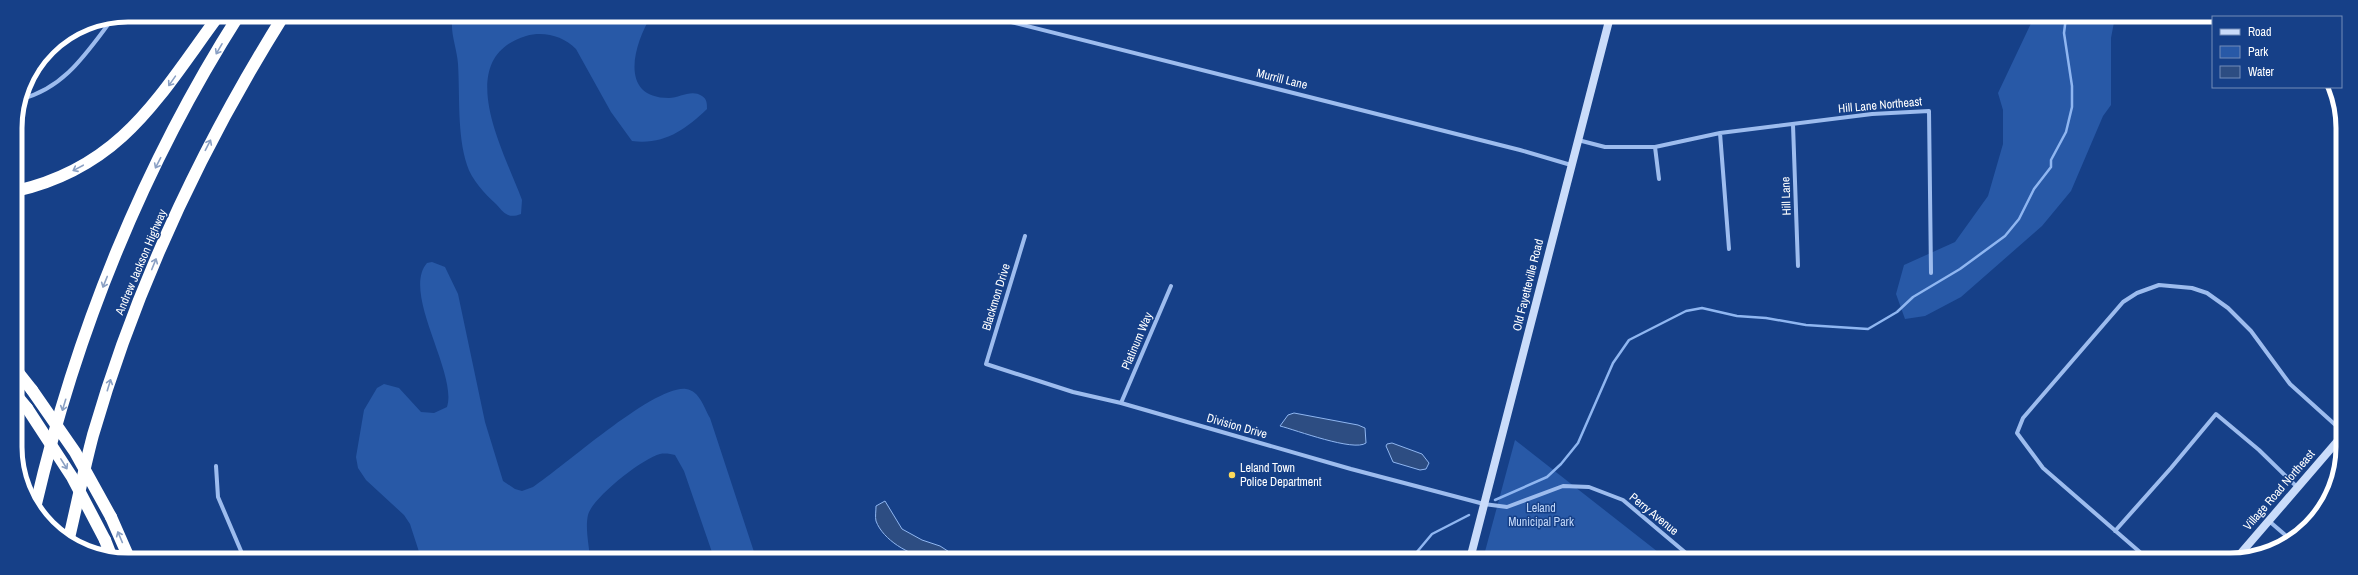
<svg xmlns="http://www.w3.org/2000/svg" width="2358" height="575" font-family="'Archivo Narrow',sans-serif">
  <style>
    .green { fill: #2859a7 }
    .water { fill: #2d4d82; stroke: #8fb6f1 }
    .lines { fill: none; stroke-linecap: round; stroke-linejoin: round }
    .stream { stroke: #8fb6f1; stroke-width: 2.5 }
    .street { stroke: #9dbcee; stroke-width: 4 }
    .secondary { stroke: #cadcfa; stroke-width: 8 }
    .highway { stroke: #fff; stroke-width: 12 }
    .highway-bridge { stroke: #fff; stroke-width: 12 }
    .oneway { stroke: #8aa0c4 }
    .poi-dot { fill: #ffda5a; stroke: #164088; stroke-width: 1.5 }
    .labels { text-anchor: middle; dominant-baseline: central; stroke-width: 3; stroke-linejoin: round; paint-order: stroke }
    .street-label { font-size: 12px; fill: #fff; stroke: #164088 }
    .poi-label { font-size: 12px; fill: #fff; stroke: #164088; text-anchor: start }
    .park-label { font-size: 12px; fill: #c2d8fa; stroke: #164088 }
    .rim { fill: none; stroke: #fff; stroke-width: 5 }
  </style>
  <rect width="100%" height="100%" fill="#164088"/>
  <path class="green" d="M453,15L651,16C634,44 618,98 669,98C680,98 691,89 702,96C707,99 707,104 707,109C685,130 664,145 632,141L611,112L576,49C563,36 544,31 526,36C451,59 505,153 522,200L521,214C508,219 504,213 496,204C485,194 471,179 467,165C457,134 460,96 458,64C457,48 449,31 453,15Z
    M2034,17H2115L2111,38V105L2103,116L2071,191L2042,226L1961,297L1925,316L1905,319L1896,294L1904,265L1955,242L1988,196L2003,144V110L1998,93Z
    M432,262L445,267L458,294L485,422L503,481L515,489L522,491L533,487C564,467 654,385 686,389C700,391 704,408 710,418L756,558H714L684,471L675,455C671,454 665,453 660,454C643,458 592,498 588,515C585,528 589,545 590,558H421L410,524L404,515L366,480L358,468L356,457L364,410L377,388L384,384L399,388L421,412L434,413L447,407C458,373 401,293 427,263Z
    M1515,440L1667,559H1483Z"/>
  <path class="water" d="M1294,413L1358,425L1365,428L1366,443C1354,452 1296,430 1280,426L1288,415Z
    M1392,443L1422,454L1429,463L1426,469L1420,470L1393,462L1386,446L1387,444Z
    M885,501L902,529L922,540L940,546L954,555V559C946,559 936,560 928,558C909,555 883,540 876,521C875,517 876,511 876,506Z
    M1086,552L1100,559H1082Z"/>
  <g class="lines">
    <path class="stream" d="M1495,500L1547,477L1561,464L1578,443L1613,363L1629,340L1686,311L1702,308L1737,316L1766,318L1806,325L1868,329L1897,312L1913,297L1960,269L2005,236L2019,219L2034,189L2051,167V160L2066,132L2072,107V86L2064,33L2066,17
      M1411,559L1432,534L1469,515"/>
    <path class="street" d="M987,16L1520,150L1571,165
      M21,99C65,88 87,52 113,18
      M1793,125L1798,266
      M1720,133L1729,249
      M1578,140L1605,147H1655L1720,133L1872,114L1929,111L1931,273
      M1655,147L1659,179
      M1025,236L986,364L1073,392L1121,403L1351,469L1484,504L1507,507L1563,486L1589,487L1623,500L1693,559
      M1121,403L1171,286
      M216,466L218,497L244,558
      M2269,521L2291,540
      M2115,531L2171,468L2216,414L2259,450L2297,487
      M2149,560L2043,468L2017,433L2023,418L2123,302L2137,293L2159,285L2192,288L2207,293L2228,308L2251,331L2290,384L2341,430"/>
    <path class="secondary" d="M1470,559L1610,17
      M2235,560L2341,437"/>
    <path class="highway" d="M16,191C122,167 159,96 219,15
      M17,371L32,390
      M17,396L27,408
      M36,504C76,332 144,164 239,15
      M111,517L129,558
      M69,538C77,504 84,469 93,435C136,286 202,146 284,15
      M105,540L112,558"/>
    <path class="highway-bridge" d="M32,390L75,452L111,517
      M27,408L72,477L105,540"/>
  </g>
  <defs><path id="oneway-shaft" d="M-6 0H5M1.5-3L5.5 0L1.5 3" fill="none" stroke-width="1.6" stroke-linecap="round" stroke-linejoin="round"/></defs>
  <g class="oneway">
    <use href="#oneway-shaft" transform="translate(219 49) rotate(120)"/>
    <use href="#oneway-shaft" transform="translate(172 81) rotate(125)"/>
    <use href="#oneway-shaft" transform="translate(208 145) rotate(-63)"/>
    <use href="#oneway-shaft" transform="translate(158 163) rotate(117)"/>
    <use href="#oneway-shaft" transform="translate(78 168) rotate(152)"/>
    <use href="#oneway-shaft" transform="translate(154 264) rotate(-68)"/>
    <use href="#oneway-shaft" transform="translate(105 282) rotate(112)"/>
    <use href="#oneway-shaft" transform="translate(109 385) rotate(-73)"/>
    <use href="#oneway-shaft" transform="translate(64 405) rotate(107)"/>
    <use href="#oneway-shaft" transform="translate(64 464) rotate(58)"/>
    <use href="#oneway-shaft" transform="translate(120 537) rotate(-113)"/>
  </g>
  <circle class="poi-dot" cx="1232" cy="475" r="4"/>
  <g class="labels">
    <g class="street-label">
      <text transform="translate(1282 79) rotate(14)">Murrill Lane</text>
      <text transform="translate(1880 105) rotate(-5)">Hill Lane Northeast</text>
      <text transform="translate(1786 196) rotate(-92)">Hill Lane</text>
      <text transform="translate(141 262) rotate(-67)">Andrew Jackson Highway</text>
      <text transform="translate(1528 285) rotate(-76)">Old Fayetteville Road</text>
      <text transform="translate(996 297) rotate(-73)">Blackmon Drive</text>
      <text transform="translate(1137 341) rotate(-67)">Platinum Way</text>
      <text transform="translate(1237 426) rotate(16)">Division Drive</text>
      <text transform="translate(2279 490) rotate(-49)">Village Road Northeast</text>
      <text transform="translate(1654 514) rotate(39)">Perry Avenue</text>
    </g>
    <g class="poi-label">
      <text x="1240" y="468">Leland Town<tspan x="1240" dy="14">Police Department</tspan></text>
    </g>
    <g class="park-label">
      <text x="1541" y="508">Leland<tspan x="1541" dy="14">Municipal Park</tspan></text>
    </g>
  </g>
  <path d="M0 0H2358V575H0ZM128 22H2230A106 106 0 0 1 2336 128V447A106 106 0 0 1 2230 553H128A106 106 0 0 1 22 447V128A106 106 0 0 1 128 22Z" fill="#164088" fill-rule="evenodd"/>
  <path class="rim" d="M128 22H2230A106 106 0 0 1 2336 128V447A106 106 0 0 1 2230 553H128A106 106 0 0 1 22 447V128A106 106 0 0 1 128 22Z"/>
  <rect x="2212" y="16" width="130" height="72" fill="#164088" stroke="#738cb8"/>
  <rect x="2220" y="29" width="20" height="6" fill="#cadcfa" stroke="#738cb8"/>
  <text x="2248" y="36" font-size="12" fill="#ffffff">Road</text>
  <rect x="2220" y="46" width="20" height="12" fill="#2859a7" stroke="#738cb8"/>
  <text x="2248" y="56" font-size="12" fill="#ffffff">Park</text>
  <rect x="2220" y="66" width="20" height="12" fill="#2d4d82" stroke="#738cb8"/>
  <text x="2248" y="76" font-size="12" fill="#ffffff">Water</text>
</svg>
